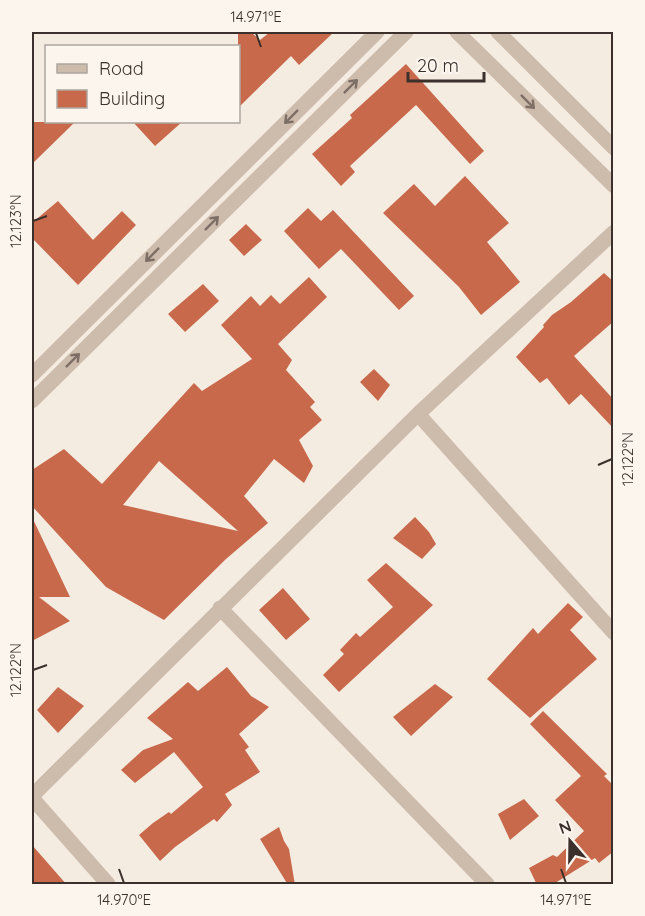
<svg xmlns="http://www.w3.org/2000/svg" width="645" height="916" font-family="Quicksand,sans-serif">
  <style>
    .building { fill: #c8694b; fill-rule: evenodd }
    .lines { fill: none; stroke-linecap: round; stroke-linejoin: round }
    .street { stroke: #cdbbac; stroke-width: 15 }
    .oneway { stroke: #7d6f65 }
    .ticks { fill: none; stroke: #3b302b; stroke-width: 2 }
    .neatline { fill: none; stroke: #3b302b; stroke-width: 2 }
    .ticks-label { font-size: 15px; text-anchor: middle; fill: #3b302b }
  </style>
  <rect width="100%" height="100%" fill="#f4ebe1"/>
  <path class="building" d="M238,32H251L260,40L270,32H334L299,65L291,56L238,108Z
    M406,64L484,151L470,164L416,105L350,166L355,172L341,186L312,154L352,118L350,115Z
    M32,122H75L32,164Z
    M133,122H182L155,146Z
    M465,176L509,223L487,242L520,282L481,315L459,287L383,213L414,184L435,206Z
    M58,201L93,240L122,211L136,225L78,285L32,238V223Z
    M308,208L321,221L333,210L414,296L399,310L341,249L319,269L284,231Z
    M246,224L262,240L244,256L229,240Z
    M604,273L614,282V321L574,356L614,400V429L581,394L569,405L547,378L540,383L516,357L544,327L543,325L552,315L571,302Z
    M309,277L327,297L278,344L292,360L286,370L315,402L310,407L322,420L299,440L313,466L304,483L274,459L244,496L268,523L226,559L164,620L106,587L32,506V470L64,449L102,484L194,383L202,391L252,359L221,325L251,296L260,306L271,295L280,304ZM159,461L238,531L123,505Z
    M203,284L219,301L185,332L168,314Z
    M374,369L390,385L378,401L360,382Z
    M32,517L70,597H39L70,621L32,641Z
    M415,517L429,532L436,544L422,559L393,538Z
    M386,563L433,605L339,692L323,675L344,654L340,650L356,633L360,637L393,607L367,580Z
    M283,588L310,619L286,640L259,610Z
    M568,603L583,617L570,630L597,659L530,718L487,679L533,628L538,634Z
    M227,667L251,696L269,707L239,734L249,747L245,750L260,772L225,794L232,805L217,822L214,819L175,847L160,861L139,835L153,823L169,812L171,814L203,787L174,752L135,783L121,770L143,750L173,739L147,718L188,682L198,691Z
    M435,684L453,697L411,736L393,717Z
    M58,687L84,706L58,733L37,710Z
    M543,711L607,774L604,776L614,786V851L599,863L595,858L552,885H537L529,868L553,855L557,857L584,831L555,800L581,776L530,724Z
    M524,799L539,816L510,840L498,814Z
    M279,827L284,841L289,849L295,885H288L260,839Z
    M32,845L67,885H32Z"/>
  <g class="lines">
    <path class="street" d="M457,32L614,186
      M498,32L614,148
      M32,375L377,32
      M32,401L406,32
      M418,414L614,633
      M220,608L487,884
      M32,796L418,414L614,232
      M32,798L108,884"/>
  </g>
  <defs><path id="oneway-shaft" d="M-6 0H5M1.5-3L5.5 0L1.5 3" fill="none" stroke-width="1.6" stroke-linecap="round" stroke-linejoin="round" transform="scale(1.5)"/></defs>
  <g class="oneway">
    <use href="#oneway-shaft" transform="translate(351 86) rotate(-45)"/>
    <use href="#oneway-shaft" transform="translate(528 102) rotate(45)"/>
    <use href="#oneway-shaft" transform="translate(291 117) rotate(135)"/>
    <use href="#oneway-shaft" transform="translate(212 223) rotate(-45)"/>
    <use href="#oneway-shaft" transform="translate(152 255) rotate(135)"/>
    <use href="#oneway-shaft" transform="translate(73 360) rotate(-45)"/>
  </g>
  <path class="ticks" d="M256,33L261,47M33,221L47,216M598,465L612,459M33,670L47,665M119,869L124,883M561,869L566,883"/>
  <rect width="645" height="916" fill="none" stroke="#fbf5ee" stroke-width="66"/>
  <rect x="45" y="45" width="195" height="78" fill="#fbf5ee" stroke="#aea6a0" stroke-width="1.5"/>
  <rect x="57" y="64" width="30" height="9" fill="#cdbbac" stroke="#aea6a0" stroke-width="1.5"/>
  <text x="99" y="75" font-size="18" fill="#3b302b">Road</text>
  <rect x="57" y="90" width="30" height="18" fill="#c8694b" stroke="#aea6a0" stroke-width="1.5"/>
  <text x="99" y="105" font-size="18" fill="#3b302b">Building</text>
  <g transform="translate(570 841) rotate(340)" stroke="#fbf5ee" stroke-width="4.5" paint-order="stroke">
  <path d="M0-4.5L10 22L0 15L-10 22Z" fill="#3b302b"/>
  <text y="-9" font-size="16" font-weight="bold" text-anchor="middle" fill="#3b302b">N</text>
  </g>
  <path d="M408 72v9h76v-9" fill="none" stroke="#3b302b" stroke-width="3"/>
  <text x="417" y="72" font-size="18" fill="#3b302b" stroke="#fbf5ee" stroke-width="4.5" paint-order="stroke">20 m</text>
  <rect x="33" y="33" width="579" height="850" class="neatline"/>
  <g class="ticks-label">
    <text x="256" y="22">14.971°E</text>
    <text transform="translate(16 221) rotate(-90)" y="5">12.123°N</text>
    <text transform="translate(628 459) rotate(-90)" y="5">12.122°N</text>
    <text transform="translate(16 670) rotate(-90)" y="5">12.122°N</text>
    <text x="124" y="905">14.970°E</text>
    <text x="566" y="905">14.971°E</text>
  </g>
</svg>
